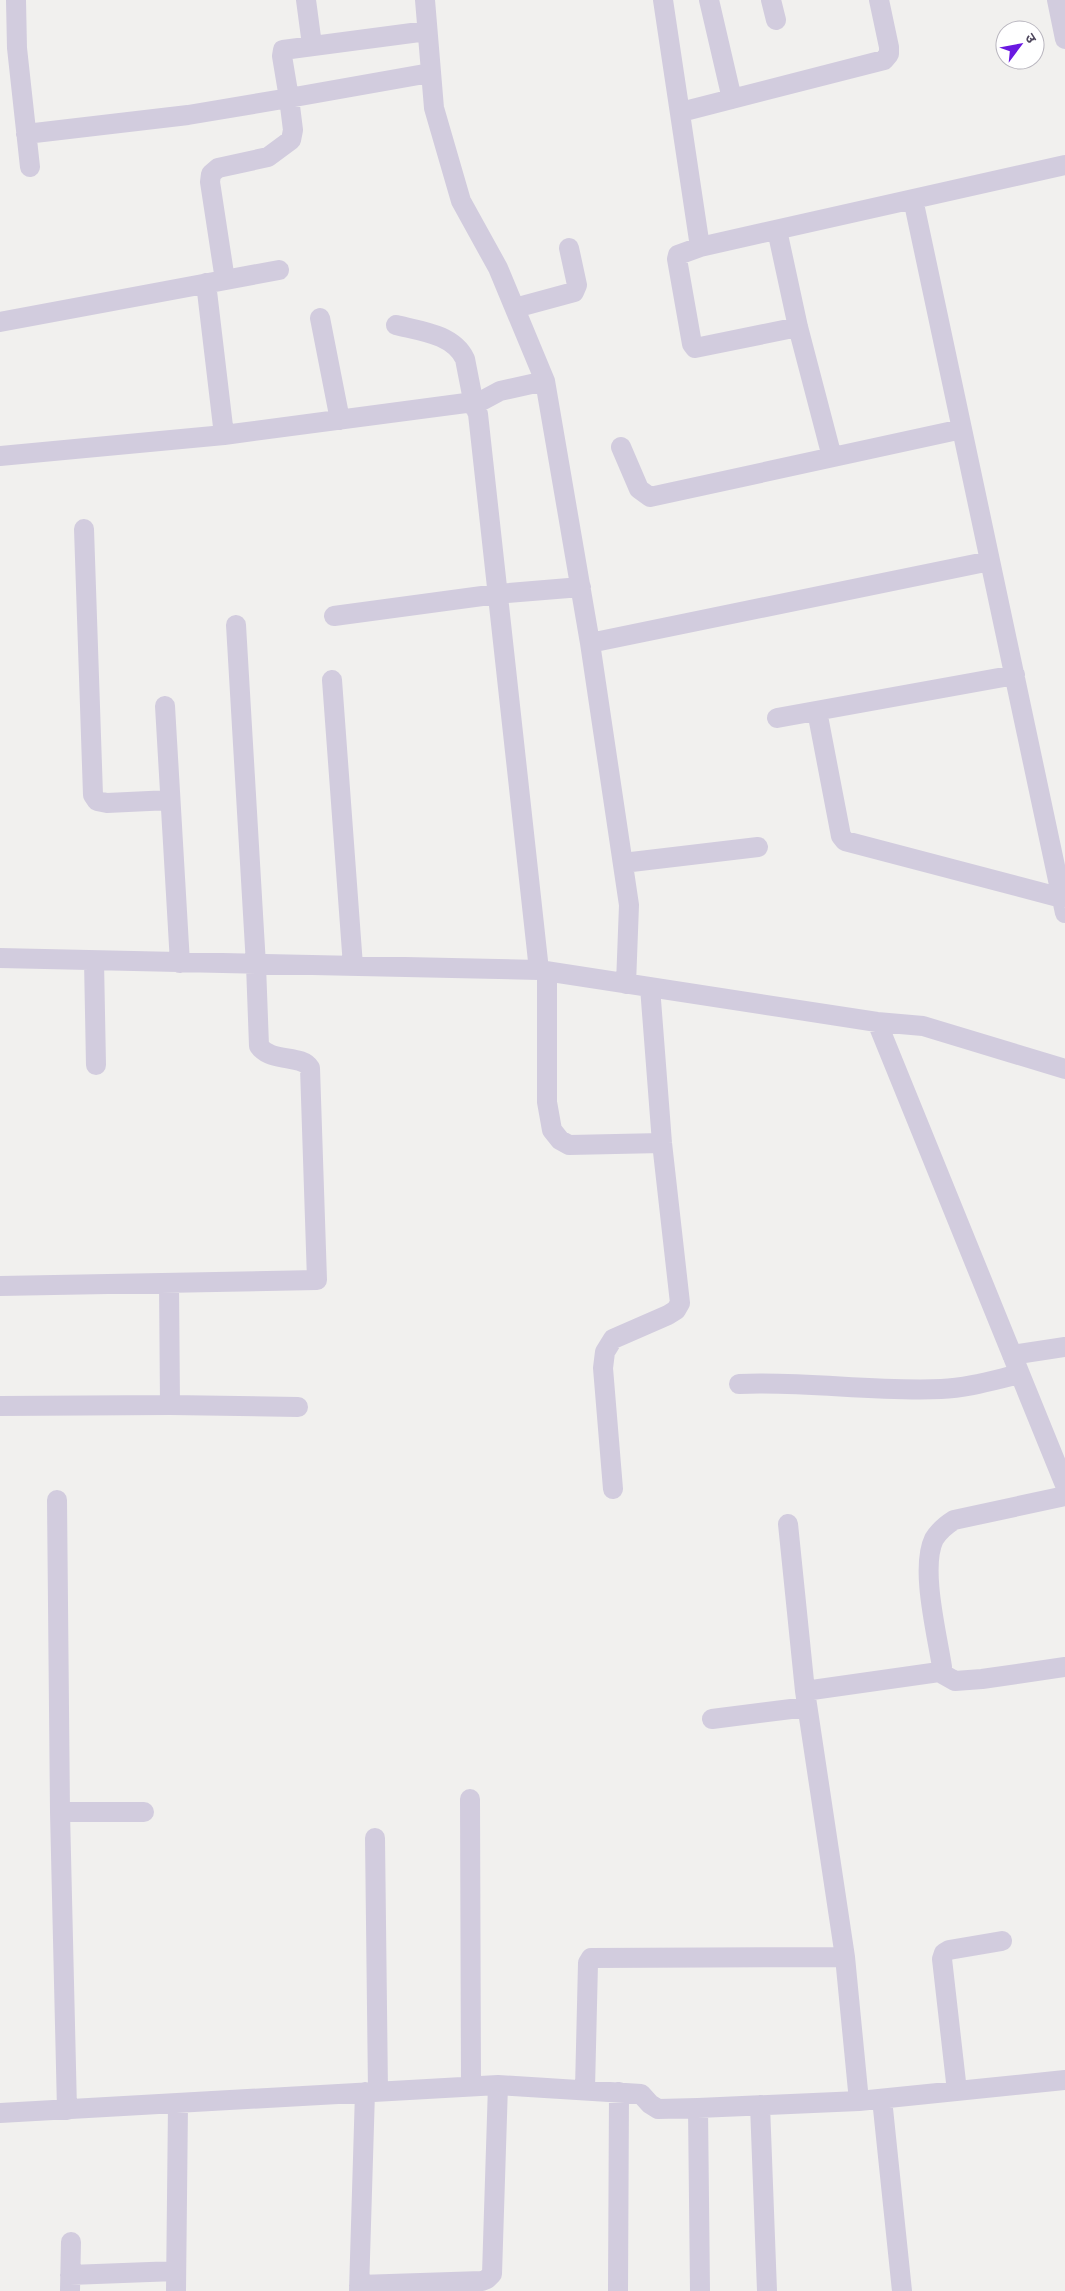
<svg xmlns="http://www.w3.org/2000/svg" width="1065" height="2291" font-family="'Noto Sans','Noto Sans Devanagari',sans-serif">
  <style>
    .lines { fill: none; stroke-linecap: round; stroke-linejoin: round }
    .minor { stroke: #d2ccde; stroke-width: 20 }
  </style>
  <rect width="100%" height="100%" fill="#f1f0ee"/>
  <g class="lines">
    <path class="minor" d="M16,0L17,48L30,167
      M306,0L312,45
      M425,0L434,108L461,201L498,268L545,381L590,643L629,905L626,984
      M663,0L700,247L678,255L677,259L692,344L695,348L700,347L798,327
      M709,0L732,99
      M771,0L776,20
      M1057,0L1065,39
      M681,112L884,60L889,54V47L879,0
      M26,134L188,115L289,98L282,56L283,50L427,31
      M913,199L1065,913
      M777,230L798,327L832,457
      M700,247L1065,165
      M225,280L210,182L211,174L218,168L268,157L291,140L293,130L289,98L430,73
      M206,283L224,435
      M515,308L574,292L577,285L569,248
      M320,318L340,420
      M0,322L279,270
      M396,325C420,331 453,334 465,359L474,405L500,391L545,381
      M621,447L639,489L650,497L962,429
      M0,456L224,435L466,403L474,405L478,414L539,970
      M84,529L93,795L97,801L107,803L170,800
      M334,616L497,594L581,587
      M590,643L990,561
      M332,680L353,966
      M165,706L180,963
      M817,711L841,836L845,841L1062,898
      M777,718L1015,675
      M623,863L758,847
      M0,958L539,970L877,1022L923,1026L1065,1069
      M94,961L96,1065
      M547,971V1102L552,1130L560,1140L569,1145L662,1143
      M877,1022L1065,1485
      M169,1283L170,1405
      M0,1286L317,1280L310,1068C302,1054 271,1063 259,1046L256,965L236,625
      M1012,1355L1065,1347
      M739,1384C806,1381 874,1392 941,1389C968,1388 994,1380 1020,1374
      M0,1406L170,1405L298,1407
      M613,1489L603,1368L605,1352L613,1339L668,1315L676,1310L680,1303L662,1143L650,987
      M57,1500L60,1812L67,2110
      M788,1524L805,1691L845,1957L859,2101
      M939,1672L955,1681L982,1679L1065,1667
      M805,1691L939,1672L942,1667C937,1634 920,1568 934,1539C939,1531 946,1525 954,1520L1065,1496
      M712,1719L807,1707
      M470,1799L471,2086
      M60,1812H144
      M375,1838L378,2092
      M585,2089L588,1963L591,1958L845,1957
      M957,2091L942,1959L944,1953L949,1950L1002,1941
      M882,2099L902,2291
      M760,2105L767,2291
      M698,2108L700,2291
      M0,2113L498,2085L641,2094L650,2104L658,2109L698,2108L859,2101L1065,2080
      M70,2275L176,2271
      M359,2285L482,2281L487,2279L492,2274L498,2085
      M70,2291L71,2242
      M176,2291L178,2104
      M359,2291L365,2092
      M618,2291L619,2092"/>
  </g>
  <g transform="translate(1020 45) rotate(58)"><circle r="24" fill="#ffffff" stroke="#b8b5be"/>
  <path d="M0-4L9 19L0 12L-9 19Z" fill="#6a18e1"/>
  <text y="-8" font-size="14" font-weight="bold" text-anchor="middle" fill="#4d465c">उ</text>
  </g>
</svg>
